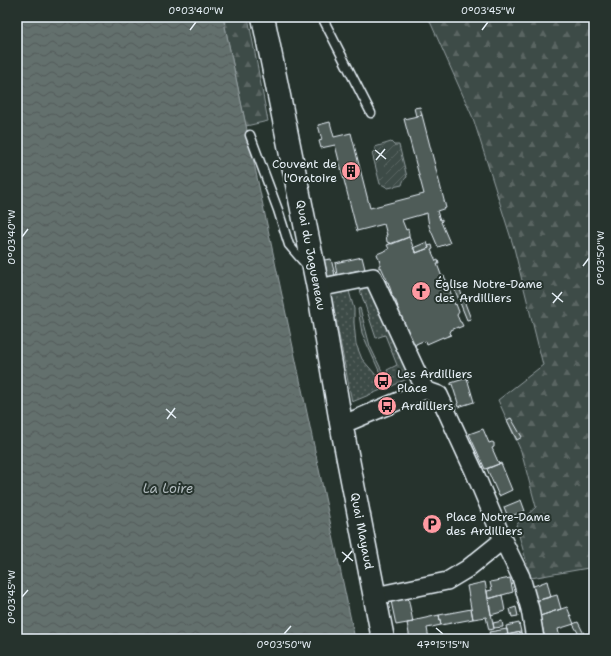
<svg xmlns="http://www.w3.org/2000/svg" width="611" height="656" font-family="'Shantell Sans',sans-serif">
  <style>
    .grass { fill: url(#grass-dots); stroke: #939ea0 }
    .forest { fill: url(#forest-firs); stroke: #939ea0 }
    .garden { fill: url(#garden-furrows); stroke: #939ea0 }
    .water { fill: url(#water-waves); stroke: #98a3a5 }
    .building { fill: #505c59; stroke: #e8f1f8 }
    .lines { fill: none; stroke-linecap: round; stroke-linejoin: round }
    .lane-casing { stroke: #e8f1f8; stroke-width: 11 }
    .street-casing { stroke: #e8f1f8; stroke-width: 20 }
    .secondary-casing { stroke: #e8f1f8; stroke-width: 25 }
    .lane { stroke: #26332d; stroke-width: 8 }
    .street { stroke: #26332d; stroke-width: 17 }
    .secondary { stroke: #26332d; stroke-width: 22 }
    .ticks { fill: none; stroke: #e8f1f8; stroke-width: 1.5 }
    .labels { text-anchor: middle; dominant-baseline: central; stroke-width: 4; stroke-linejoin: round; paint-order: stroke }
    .poi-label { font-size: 12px; fill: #e8f1f8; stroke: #26332d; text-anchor: start }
    .street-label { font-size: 12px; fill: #e8f1f8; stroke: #26332d }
    .water-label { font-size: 13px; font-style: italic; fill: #b3bdc0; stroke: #26332d }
    .neatline { fill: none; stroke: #e8f1f8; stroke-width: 1.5 }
    .ticks-label { font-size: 10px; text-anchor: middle; fill: #e8f1f8 }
  </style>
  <defs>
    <pattern id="grass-dots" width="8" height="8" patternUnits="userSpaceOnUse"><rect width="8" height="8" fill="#3e4b47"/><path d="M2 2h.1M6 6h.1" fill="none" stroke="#5a6562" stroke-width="1.8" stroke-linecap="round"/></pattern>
    <pattern id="forest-firs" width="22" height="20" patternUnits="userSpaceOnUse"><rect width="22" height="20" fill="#3e4b47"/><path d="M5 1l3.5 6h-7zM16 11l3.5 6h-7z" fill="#5a6562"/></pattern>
    <pattern id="garden-furrows" width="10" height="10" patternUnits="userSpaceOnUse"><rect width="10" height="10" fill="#3e4b47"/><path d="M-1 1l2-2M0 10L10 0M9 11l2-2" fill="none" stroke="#5a6562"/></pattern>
    <pattern id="water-waves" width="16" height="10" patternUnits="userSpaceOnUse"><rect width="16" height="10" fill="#636f6d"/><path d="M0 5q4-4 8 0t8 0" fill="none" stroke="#535a5a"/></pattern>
  </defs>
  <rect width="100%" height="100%" fill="#26332d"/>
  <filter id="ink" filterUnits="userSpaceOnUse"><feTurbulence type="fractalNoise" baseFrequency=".025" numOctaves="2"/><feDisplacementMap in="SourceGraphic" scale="8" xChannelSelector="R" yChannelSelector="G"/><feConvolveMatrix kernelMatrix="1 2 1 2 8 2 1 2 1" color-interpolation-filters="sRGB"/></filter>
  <g filter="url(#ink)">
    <path class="grass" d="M370,280L411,377L392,386L387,370L397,365L385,335L376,338L358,284Z
      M347,284L354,309V323L356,344L362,359L375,374L381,390L352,402L330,289Z
      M360,308L370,346L382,371L380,373L362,333L358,309Z"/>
    <path class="forest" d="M223,17H248L268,121L246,126Z
      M428,17H594V567L531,578L516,525L536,507L521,451L498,400L543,365L514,248L473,118Z"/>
    <path class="garden" d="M391,142L394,145H399L407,177C404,179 403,181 402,185L388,188L383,185L380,184L372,153L375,150V147Z"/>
    <path class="water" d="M17,17H223L355,639H17Z"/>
    <path class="building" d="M420,107L422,115L416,116L414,108Z
      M422,115L446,208L437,211L440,220L442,219V221L441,222L450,243L438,247L429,226L427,213L402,220L406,230L408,229L409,234V237L392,244L387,242L386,235H387L384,224L357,231L335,145L321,148L319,141L322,140L318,125L330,122L334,137L351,133L370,208L424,194L404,119Z
      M409,237L415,251H416V253L429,248L428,246L432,245L433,249L431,250L436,261L438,260L439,264H437L442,277L444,276L446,280L444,281L446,288L448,287V289L449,288L455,305L456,304L459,312L457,315L460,322H461L463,326L458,328V327L451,330V331L450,332L451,335L443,338V337L427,344L426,341L424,342L423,341L416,344V345L412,347L396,309L397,308V307H398L395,299H394L393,297H392L391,295L392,294L388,282H386L385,281L387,280L381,267L379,268V265H380V262L377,254L389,249L387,245Z
      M427,242L429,248L416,253V251H415L413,248Z
      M362,257L365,269L337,275L335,263Z
      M331,259L335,275L328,277L324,260Z
      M457,282L471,319L467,320L452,283Z
      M467,378L474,402L458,407L457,404L458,403L452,384L451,385V383Z
      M511,418L522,437L517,440L507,420Z
      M483,429L489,443L492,442L494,443V447L492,448L499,464L485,469L469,434Z
      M501,463L512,490L499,496L487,469Z
      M521,500L525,511L508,517L504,507Z
      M510,578L513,592L488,599L487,591L492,590L490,582Z
      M547,581L551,597L535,601L531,587Z
      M485,582L494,629L489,630L486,617L473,619L467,586Z
      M502,595L505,611L491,615L488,599Z
      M557,595L561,609L540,616L535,601Z
      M408,597L413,622L396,625L391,601Z
      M516,607L518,616L512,617L510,609Z
      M567,607L574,624L558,629L560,639H545L540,616Z
      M471,609L473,619L441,625L439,615Z
      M439,615L441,625L427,628L429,639H410L407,623L413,622L412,621Z
      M502,621L503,627L494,628L493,623Z
      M578,622L585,636L581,638L573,624Z
      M519,623L521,632L508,635L506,626Z
      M507,629L508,635L491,639L489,632Z
      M521,632L523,639H501V636Z"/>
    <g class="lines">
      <g class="lane-casing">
        <path id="lane" d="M322,17L371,113
          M250,135L278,210L289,245L308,267"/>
      </g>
      <g class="street-casing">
        <path id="street" d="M318,288L373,277L425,390L439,395L474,471L503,540L521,577L530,609L535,639
          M341,423L351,421L425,390
          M375,596L447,581L467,569L503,540"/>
      </g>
      <g class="secondary-casing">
        <path id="secondary" d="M263,17L318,288L341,423L383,639"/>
      </g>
      <use href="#lane" class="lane"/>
      <use href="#street" class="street"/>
      <use href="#secondary" class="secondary"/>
    </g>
  </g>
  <path class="ticks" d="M190,30L196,22M482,30L488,22M375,150L386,159M376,160L385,149M22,237L28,229M583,266L589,258M552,293L563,302M553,303L562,292M166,409L176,418M167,419L175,408M342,552L353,561M343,562L352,551M22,597L28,590M436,628L443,634M284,634L291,626"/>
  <defs>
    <g id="building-disc" transform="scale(1)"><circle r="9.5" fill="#ff9aa2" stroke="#26332d"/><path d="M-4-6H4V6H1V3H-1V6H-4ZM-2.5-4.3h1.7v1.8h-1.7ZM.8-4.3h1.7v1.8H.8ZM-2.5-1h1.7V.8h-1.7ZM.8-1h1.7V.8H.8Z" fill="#111"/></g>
    <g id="church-disc" transform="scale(1)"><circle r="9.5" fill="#ff9aa2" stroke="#26332d"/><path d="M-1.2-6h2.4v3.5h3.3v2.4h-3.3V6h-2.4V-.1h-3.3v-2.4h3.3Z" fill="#111"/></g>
    <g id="bus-disc" transform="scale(1)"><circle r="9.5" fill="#ff9aa2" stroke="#26332d"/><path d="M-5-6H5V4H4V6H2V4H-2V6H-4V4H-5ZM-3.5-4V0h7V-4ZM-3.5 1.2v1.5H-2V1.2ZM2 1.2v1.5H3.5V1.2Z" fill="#111"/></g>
    <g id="parking-disc" transform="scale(1)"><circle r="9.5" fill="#ff9aa2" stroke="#26332d"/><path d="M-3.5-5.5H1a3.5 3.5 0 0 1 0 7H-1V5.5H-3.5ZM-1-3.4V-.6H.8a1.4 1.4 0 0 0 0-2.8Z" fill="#111"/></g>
  </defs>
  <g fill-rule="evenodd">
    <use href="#building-disc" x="351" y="171"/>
    <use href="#church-disc" x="421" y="291"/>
    <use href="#bus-disc" x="383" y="381"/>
    <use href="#bus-disc" x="387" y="406"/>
    <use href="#parking-disc" x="432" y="524"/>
  </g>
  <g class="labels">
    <g class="poi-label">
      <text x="337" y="164" text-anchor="end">Couvent de<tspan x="337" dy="14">l'Oratoire</tspan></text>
      <text x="435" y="284">Église Notre-Dame<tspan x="435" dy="14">des Ardilliers</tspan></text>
      <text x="397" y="374">Les Ardilliers<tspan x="397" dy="14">Place</tspan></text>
      <text x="401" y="406">Ardilliers</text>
      <text x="446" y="517">Place Notre-Dame<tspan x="446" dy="14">des Ardilliers</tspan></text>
    </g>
    <g class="street-label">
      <text transform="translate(311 255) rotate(79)">Quai du Jagueneau</text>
      <text transform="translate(362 531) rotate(79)">Quai Mayaud</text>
    </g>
    <g class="water-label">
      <text x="168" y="488">La Loire</text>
    </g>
  </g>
  <rect width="611" height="656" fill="none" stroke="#26332d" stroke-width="44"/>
  <rect x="22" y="22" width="567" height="612" class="neatline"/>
  <g class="ticks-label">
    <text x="196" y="14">0°03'40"W</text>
    <text x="488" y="14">0°03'45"W</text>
    <text transform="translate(11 237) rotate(-90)" y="4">0°03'40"W</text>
    <text transform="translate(600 258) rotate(-90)" y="4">0°03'50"W</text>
    <text transform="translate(11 597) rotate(-90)" y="4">0°03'45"W</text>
    <text x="284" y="648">0°03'50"W</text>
    <text x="443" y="648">47°15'15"N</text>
  </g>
</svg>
